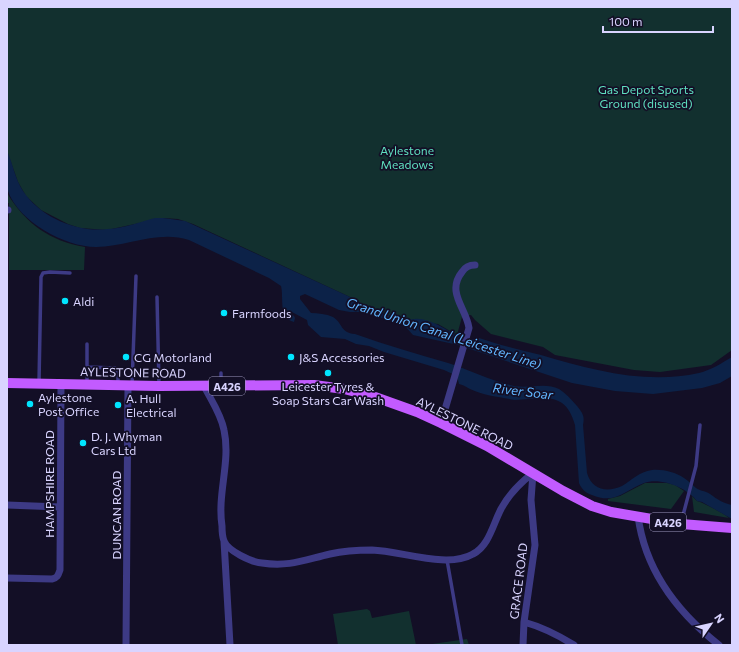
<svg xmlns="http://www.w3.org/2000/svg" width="739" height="652" font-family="Commissioner,sans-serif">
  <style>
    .green { fill: #12302f }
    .water { fill: #0c2248 }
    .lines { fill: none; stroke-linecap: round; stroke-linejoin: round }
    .service { stroke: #3d3a85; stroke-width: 3.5 }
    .minor { stroke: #3d3a85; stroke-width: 7 }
    .primary { stroke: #c25bff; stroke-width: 10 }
    .poi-dot { fill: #00e5ff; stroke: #130f26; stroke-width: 1.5 }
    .labels { text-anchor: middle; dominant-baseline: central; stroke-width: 3.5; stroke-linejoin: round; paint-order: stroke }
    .shield { fill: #130f26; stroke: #9e99be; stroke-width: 1 }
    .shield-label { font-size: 11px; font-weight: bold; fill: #d9d4ff }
    .park-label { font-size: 12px; fill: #5fe0c0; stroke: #130f26 }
    .poi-label { font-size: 12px; fill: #d9d4ff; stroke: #130f26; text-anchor: start }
    .street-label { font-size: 12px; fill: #d9d4ff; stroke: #130f26 }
    .water-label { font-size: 13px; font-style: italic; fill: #62b6ff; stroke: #130f26 }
  </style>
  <rect width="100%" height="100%" fill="#130f26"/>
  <path class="green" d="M7,7H732V350L711,365L660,372L634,370L555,355L543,347L491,334L475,320L471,315L462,317L457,335L438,324L406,321L364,307L359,302L350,297L193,224L178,219L163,218L107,230L80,228L68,224L41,210L26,196L18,182L7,151Z
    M7,193C26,224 50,241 85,247L84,270H9V203H7Z
    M645,483H667L675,485L684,491L671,509L608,501V499L620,496Z
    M692,496L697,501C704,503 723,513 729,518L694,512Z
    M367,609L370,611L372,618L409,611L416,645H338L333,614Z
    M467,639L469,645H425Z"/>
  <path class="water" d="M7,151C13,164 15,179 23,191C40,217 77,233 108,229C124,228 140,222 155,218H163L185,221L350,297L359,302L364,307L406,321C424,313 442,328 457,335C463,337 470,338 476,340L479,338C500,345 520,350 541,355C592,370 646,385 699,373C711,370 722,363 732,357V376L720,383L702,388L653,394L615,391L572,383L458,345L413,335L404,325L363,312H350L339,310L305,294L300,296V299L311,313C318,313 326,314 333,317C343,323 340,333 355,334C386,345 417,354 448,363C470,370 491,381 514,386C529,389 545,382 559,389C566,393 578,406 582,413C584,417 584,420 583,425L587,473C592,490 607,493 622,486C632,480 639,472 652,470C663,469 675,472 684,478C689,481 692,485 696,488C700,491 706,491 710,494C718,500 723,503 732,505V519L702,502L697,501C687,488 661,477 644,483C625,490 615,505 592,495C586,493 582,490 579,483L575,425C567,397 553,397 528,399C524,399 519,400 515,400C501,397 484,396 470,389C466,387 464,385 459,384L457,376L444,370L384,352L369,346L356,344L345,339L321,337L308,325L307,320L290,311V313L294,316L295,318L294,322C278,318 284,298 281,286L269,278L189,240C157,230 127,247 96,247C65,247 18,221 8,191C5,183 7,161 7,151Z"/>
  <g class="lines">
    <path class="service" d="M157,297L159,385
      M87,367L115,368L118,376V385
      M39,382L41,277L43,273L50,272L70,273
      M87,383V344
      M132,385L136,276
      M221,385V373
      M681,523L696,466L700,425
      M447,560L462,645"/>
    <path class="minor" d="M7,210H8
      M204,386C211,400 221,414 224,430C231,462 217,493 222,526C222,530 222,536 224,541C228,551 251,562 262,563C289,567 304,560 330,554C343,551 358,550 372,550C402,551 447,569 473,554C489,546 493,524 501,509C509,494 520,483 533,473
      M441,423L469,328C466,308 446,292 462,272C465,267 469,265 475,265
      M7,505L60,507
      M638,516C645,570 677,612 719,645
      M224,541L230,645
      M7,578L52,579C57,578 58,576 60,570L61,384
      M524,622C542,627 558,635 574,645
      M126,645L128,385
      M523,645L524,622L535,545L531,500L533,473"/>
    <path class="primary" d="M7,383L159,386L314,385L344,389L375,397L417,412L441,423L487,446L563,491L592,506L611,512L681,524L732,528"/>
  </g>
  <g class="poi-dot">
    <circle cx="65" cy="301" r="4"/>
    <circle cx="224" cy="313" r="4"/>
    <circle cx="126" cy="357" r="4"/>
    <circle cx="291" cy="357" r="4"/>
    <circle cx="328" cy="373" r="4"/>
    <circle cx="30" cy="404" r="4"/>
    <circle cx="118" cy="405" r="4"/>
    <circle cx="83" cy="443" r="4"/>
  </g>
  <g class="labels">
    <g class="shield">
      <rect x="209" y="377" width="36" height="18" rx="3"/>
      <rect x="650" y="513" width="36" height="18" rx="3"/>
    </g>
    <g class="shield-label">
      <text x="227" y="386">A426</text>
      <text x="668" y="522">A426</text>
    </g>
    <g class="park-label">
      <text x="646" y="89">Gas Depot Sports<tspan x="646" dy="14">Ground (disused)</tspan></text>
      <text x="407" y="150">Aylestone<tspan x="407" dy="14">Meadows</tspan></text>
    </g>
    <g class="poi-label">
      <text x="73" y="301">Aldi</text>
      <text x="232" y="313">Farmfoods</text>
      <text x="134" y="357">CG Motorland</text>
      <text x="299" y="357">J&amp;S Accessories</text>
      <text x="328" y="386" text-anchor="middle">Leicester Tyres &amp;<tspan x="328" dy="14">Soap Stars Car Wash</tspan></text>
      <text x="38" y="397">Aylestone<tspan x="38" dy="14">Post Office</tspan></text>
      <text x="126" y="398">A. Hull<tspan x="126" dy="14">Electrical</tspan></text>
      <text x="91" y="436">D. J. Whyman<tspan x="91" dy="14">Cars Ltd</tspan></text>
    </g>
    <g class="street-label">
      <text transform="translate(133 372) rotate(1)">AYLESTONE ROAD</text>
      <text transform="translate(465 423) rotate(26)">AYLESTONE ROAD</text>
      <text transform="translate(49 484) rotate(-90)">HAMPSHIRE ROAD</text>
      <text transform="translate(116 515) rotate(-90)">DUNCAN ROAD</text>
      <text transform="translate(518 581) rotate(-83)">GRACE ROAD</text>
    </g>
    <g class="water-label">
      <text transform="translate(444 333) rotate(18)">Grand Union Canal (Leicester Line)</text>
      <text transform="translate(523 391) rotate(7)">River Soar</text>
    </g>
  </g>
  <rect width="739" height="652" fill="none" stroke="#d9d4ff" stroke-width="16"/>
  <g transform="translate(711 624) rotate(56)" stroke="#130f26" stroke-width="3" paint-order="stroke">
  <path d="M0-3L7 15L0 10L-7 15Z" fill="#d9d4ff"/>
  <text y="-6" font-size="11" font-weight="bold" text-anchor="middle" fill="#d9d4ff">N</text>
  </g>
  <path d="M603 26v6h110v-6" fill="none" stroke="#d9d4ff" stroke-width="2"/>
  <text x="609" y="26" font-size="12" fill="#d9d4ff" stroke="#130f26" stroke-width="3" paint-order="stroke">100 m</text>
</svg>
